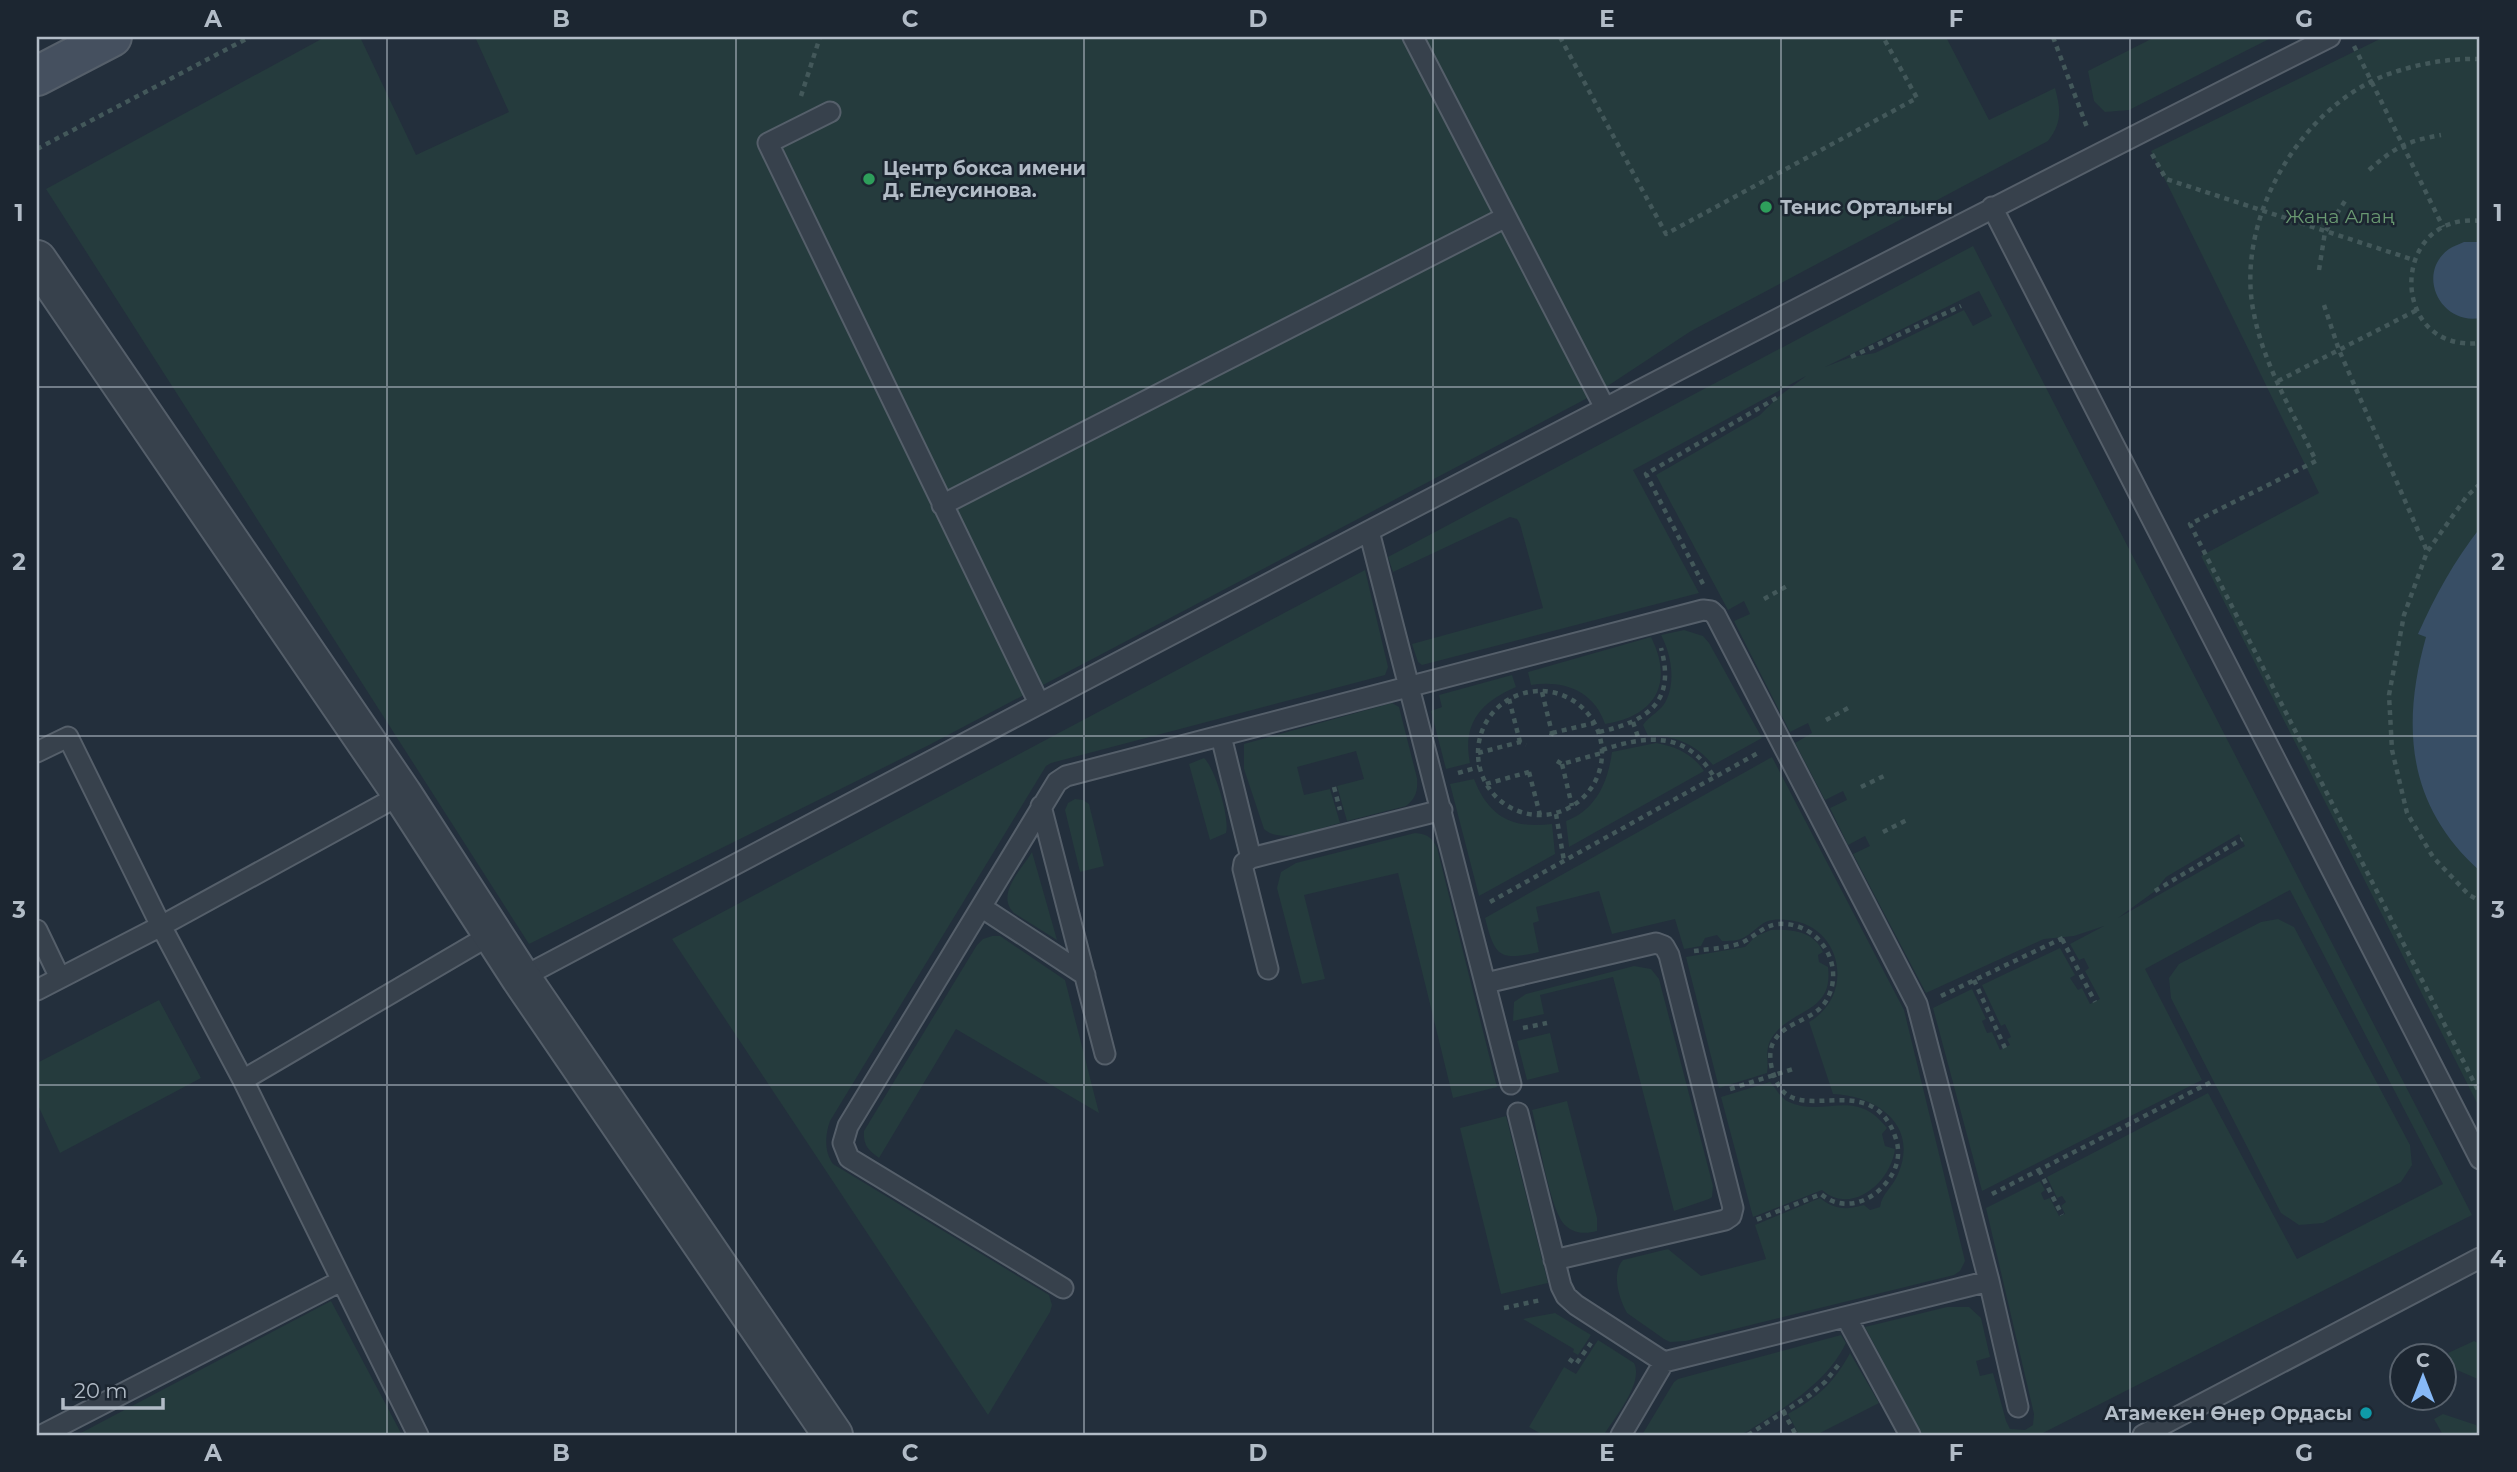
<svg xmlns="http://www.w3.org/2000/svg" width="2517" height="1472" font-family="Montserrat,sans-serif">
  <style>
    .green { fill: #253b3d; fill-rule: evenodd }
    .water { fill: #384e65 }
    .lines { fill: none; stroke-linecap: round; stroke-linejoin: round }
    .lane-casing { stroke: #555f6a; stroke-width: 23 }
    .street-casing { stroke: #555f6a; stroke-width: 42 }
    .secondary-casing { stroke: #555f6a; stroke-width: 42 }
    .path { stroke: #43585a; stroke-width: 4.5; stroke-dasharray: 5 5; stroke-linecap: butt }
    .lane { stroke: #37414c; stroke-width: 19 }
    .street { stroke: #37414c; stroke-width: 38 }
    .secondary { stroke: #45505f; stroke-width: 38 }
    .grid { fill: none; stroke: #b2bcc7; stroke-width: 2; stroke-opacity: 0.55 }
    .leisure-dot { fill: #2e9e5b; stroke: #1c2631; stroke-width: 2.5 }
    .culture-dot { fill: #0f9aa8; stroke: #1c2631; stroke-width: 2.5 }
    .labels { text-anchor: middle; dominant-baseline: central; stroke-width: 5; stroke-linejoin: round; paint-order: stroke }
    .poi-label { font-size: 19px; font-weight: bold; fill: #b2bcc7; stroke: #1c2631; text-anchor: start }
    .park-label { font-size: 19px; fill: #699871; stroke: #1c2631 }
    .neatline { fill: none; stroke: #b2bcc7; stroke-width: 2.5 }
    .grid-label { font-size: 23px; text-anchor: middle; font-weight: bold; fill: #b2bcc7 }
  </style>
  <rect width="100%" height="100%" fill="#232f3c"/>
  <path class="green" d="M325,37H360L416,155L509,112L475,37H1946L1989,120L2055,88C2061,110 2062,123 2048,141L1691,331L1597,393L929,745L529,944L46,189Z
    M2155,37H2273L2129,110L2105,112L2094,101L2088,71Z
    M2384,37H2480V1109L2201,556L2319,493L2151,151Z
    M1973,246L2472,1215L2039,1435H1922L1865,1327L1947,1307H1969L1981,1318L1990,1357L1976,1361L1980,1376L1993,1373L2006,1421L2010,1429L2025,1430L2033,1425L2034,1414L1986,1208L2040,1181L2045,1190L2041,1193L2044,1200L2050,1198L2059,1216L2065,1214L2061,1206L2066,1202L2062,1196L2057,1198L2047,1177L2208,1093L2297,1259L2443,1184L2290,890L2145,969L2202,1080L1982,1191L1933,1008L1972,989L1986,1019L1982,1021L1987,1033L1992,1032L2000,1050L2010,1045L2007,1039L2011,1037L2005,1024L2001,1026L1982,985L2060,948L2075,975L2070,978L2078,990L2082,988L2090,1004L2100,999L2085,971L2089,968L2084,958L2079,960L2070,944L2104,926L2074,936L2044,939L1926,993L1853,854L1870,846L1865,836L1848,845L1830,808L1847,800L1843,791L1825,800L1795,743L1812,733L1808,723L1790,732L1734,621L1750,614L1744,601L1728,610L1656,475L1760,415L1778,397L1806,376L1633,470L1699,593L1422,665L1418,662L1412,644L1543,608L1520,524L1517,519L1510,517L1393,572L1388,557ZM1979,291L1992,316L1973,326L1964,310L1875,353L1851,357L1825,367ZM2239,834L2245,846L2118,918L2155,891L2166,877Z
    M1365,570L1388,667L1385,675L1051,763L1046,766L830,1121C825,1135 824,1152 833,1164L1049,1295L1052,1305L1050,1312L988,1415L672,939Z
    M1684,630L1703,636L1709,643L1762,738L1713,765C1697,745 1673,734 1648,736L1643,725C1649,716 1661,711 1666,701C1676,681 1671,654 1661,635Z
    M1651,637C1674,683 1656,716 1605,724C1594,691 1564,680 1531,685L1528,672Z
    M1512,675L1516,687C1481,702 1462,723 1470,763L1446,769L1431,711L1442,707L1439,695Z
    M1392,703L1399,707L1417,778C1418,791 1416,798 1406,806L1347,821L1337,786L1364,779L1356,751L1297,767L1304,795L1330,789L1340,823C1319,828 1281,845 1264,829L1244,769V744Z
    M1656,743C1675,746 1693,754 1704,771L1569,847L1566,821C1596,810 1608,782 1612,752Z
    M1772,757L1904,1010L1965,1261L1960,1271L1954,1275L1686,1341L1670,1342L1664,1339L1627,1313C1619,1299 1611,1273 1623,1260L1668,1249L1701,1276L1766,1259L1755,1225L1820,1198C1835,1210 1846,1210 1864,1205L1870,1210L1880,1207C1882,1193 1893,1187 1898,1174C1919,1126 1878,1096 1833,1094L1809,1022C1856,995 1842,924 1787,920C1760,917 1762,928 1743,938C1737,941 1729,941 1722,941L1717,935L1705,938L1701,946L1684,949L1675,919L1612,934L1599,891L1536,907L1539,921L1533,923L1539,952C1499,961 1495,957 1485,918Z
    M1204,758C1215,768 1230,818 1226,833L1210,840L1189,764Z
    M1474,779C1489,817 1512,829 1552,824L1555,854L1479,896L1450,784Z
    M1075,799L1083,800L1089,804L1104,866L1080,872L1065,810L1068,803Z
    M1415,833C1427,834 1432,837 1437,848L1497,1087L1453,1098L1398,873L1304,895L1325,979L1302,984L1277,888L1281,872L1296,863Z
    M1032,852L1057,940L1014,913C995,895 1022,869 1032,852Z
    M2278,919L2294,927L2410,1145L2412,1165L2401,1182L2323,1223L2299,1225L2281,1213L2171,998L2169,978L2179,964L2261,922Z
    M1771,930C1791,929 1814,931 1823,952L1818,955L1819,962L1828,967C1834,1016 1788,1007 1770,1041C1765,1052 1769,1063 1767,1073L1719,1088L1686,957L1745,947L1756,936Z
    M992,936H1000L1065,980L1099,1113L956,1029L879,1158C868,1150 863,1145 864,1131L977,945L983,939Z
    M1634,966L1651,969L1659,979L1713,1186L1712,1197L1709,1199L1674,1211L1613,977L1540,995L1544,1014L1513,1021L1514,1002L1526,994Z
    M159,1000L201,1078L60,1153L37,1103V1063Z
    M1550,1033L1559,1072L1527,1080L1517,1041Z
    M1770,1082C1776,1088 1780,1098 1789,1102C1825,1118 1855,1086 1887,1128L1882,1134L1885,1146L1895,1149C1891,1182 1852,1216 1822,1190L1753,1217L1721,1097Z
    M1567,1101L1597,1218V1231C1586,1234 1575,1234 1566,1226C1550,1213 1538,1133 1532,1110Z
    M1506,1116L1548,1283L1501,1294L1460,1128Z
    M331,1301L402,1435H77Z
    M1555,1313L1591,1335L1578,1355L1573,1352L1574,1349L1523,1319Z
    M1841,1335L1846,1343C1826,1384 1785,1407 1748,1431L1740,1435H1642L1674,1382L1678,1379Z
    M1598,1340L1634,1363C1644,1383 1615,1417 1604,1435H1543L1529,1427L1564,1367L1576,1374Z
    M2474,1341L2480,1344V1380L2457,1370L2448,1353Z
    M1850,1353L1879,1403L1816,1435H1799L1788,1414C1818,1397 1834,1383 1850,1353Z
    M2443,1414L2476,1425L2480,1435H2443L2434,1419Z"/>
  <path class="water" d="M2464,242H2480V318C2441,325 2415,274 2449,249C2453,246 2460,244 2464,242Z
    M2480,528V871C2407,806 2401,726 2426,637L2418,634C2435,596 2454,561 2480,528Z"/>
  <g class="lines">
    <g class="lane-casing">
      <path id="lane" d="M1413,37L1605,408
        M830,112L768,143L1039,703
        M1992,207L2480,1159
        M942,505L1506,217
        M1369,531L1511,1084
        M1221,736L1251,858L1244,863L1243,869L1268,969
        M37,752L68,737L161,926L243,1080L418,1435
        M1041,806L1105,1054
        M1251,858L1442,810
        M981,907L1085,975
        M37,930L60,978
        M521,978C1122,659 1723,343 2330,37
        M1486,983L1656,943L1664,946L1669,955L1733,1208L1731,1216L1725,1220L1554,1260
        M37,990L161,926L402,794
        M243,1080L492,934
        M1518,1113L1561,1286L1566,1296L1576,1305L1664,1362
        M1063,1288L849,1158L843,1143L848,1126L1057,782L1066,776L1703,610L1711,611L1716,616L1917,1004L1989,1281L2018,1407
        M1846,1317L1910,1435
        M42,1435L341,1281
        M1621,1435L1664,1362L1989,1281
        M2143,1435L2480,1258"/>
    </g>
    <g class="street-casing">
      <path id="street" d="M37,260L402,794L521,978L833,1435"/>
    </g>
    <g class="secondary-casing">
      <path id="secondary" d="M37,76L112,37"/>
    </g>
    <path class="path" d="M1560,37L1666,234L1917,98L1883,37
      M2053,37L2088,130
      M2354,46L2443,227
      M2480,59C2449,58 2416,64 2386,75C2298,109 2234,222 2254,314C2264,366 2294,414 2316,461L2190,524L2480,1094
      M801,96L820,37
      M2477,129H2480
      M37,149L250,37
      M2152,154L2166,179L2414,260
      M2369,170C2395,147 2407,141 2441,135
      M2480,221C2390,211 2387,353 2480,343
      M2319,270L2325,232L2347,198
      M2324,305L2339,350L2427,551
      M1851,357L1961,306
      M2278,381L2417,310
      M2480,484L2467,496L2427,552L2404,615L2389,695L2392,750L2407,813L2433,857L2469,895L2480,901
      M1703,584L1646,474L1778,397
      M1764,599L1787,586
      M1478 753a62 62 0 1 1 124 0a62 62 0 1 1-124 0Z
      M1542,692L1552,733L1550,738
      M1509,699L1520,742
      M1826,720L1850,707
      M1633,722L1639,740
      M1599,732C1648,721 1676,702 1661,648
      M1552,733L1594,723
      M1602,750C1647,735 1687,731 1714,777
      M1478,753L1520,742L1526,745
      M1557,761L1562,764L1602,753
      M1562,764L1572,806
      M1529,772L1540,815
      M1458,773L1479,767
      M1486,784L1529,772L1532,768
      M1334,787L1340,810
      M1861,787L1886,775
      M1556,814L1564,861
      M1883,832L1909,819
      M2155,891L2242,839
      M1490,902L1758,753
      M2062,939L2095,1002
      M1694,951C1709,949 1727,948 1741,943C1755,937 1762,926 1778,924C1819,921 1847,966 1826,1001C1814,1021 1784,1021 1773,1043C1767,1055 1772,1074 1778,1084C1799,1126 1873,1067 1896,1139C1901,1155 1897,1170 1886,1183C1870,1203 1842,1212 1821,1194L1756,1220
      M1974,980L2005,1048
      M1941,996L2067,936
      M1523,1028L1547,1023
      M1730,1089L1793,1069
      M2039,1170L2062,1215
      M1992,1194L2213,1081
      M1504,1308L1541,1300
      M1569,1359L1576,1364L1591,1343
      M1783,1411L1796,1435
      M1748,1435L1810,1395L1825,1382L1840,1363"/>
    <use href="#lane" class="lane"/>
    <use href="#street" class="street"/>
    <use href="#secondary" class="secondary"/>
  </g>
  <path class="grid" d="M387,37V1435M736,37V1435M1084,37V1435M1433,37V1435M1781,37V1435M2130,37V1435M37,387H2480M37,736H2480M37,1085H2480"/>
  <g class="leisure-dot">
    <circle cx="869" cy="179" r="7"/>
    <circle cx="1766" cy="207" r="7"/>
  </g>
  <circle class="culture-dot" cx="2366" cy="1413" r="7"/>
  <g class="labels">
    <g class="poi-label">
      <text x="883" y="168">Центр бокса имени<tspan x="883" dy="22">Д. Елеусинова.</tspan></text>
      <text x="1780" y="207">Тенис Орталығы</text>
      <text x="2352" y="1413" text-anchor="end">Атамекен Өнер Ордасы</text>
    </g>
    <g class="park-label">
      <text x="2340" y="216">Жаңа Алаң</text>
    </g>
  </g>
  <rect width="2517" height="1472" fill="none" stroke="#1c2631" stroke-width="77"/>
  <g transform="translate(2423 1377)"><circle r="33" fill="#1c2631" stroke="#58626d" stroke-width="2"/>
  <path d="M0-5L12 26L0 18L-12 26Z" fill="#87b9f7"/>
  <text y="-10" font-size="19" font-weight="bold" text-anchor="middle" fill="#b2bcc7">С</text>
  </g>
  <path d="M63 1398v10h100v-10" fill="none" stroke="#b2bcc7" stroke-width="3.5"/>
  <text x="74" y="1398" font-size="21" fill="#b2bcc7" stroke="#1c2631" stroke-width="5" paint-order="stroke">20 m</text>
  <rect x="38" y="38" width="2440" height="1396" class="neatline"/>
  <g class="grid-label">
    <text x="213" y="27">A</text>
    <text x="561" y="27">B</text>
    <text x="910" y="27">C</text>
    <text x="1258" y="27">D</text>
    <text x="1607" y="27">E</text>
    <text x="1956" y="27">F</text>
    <text x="2304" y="27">G</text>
    <text x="19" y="221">1</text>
    <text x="2498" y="221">1</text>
    <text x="19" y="570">2</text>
    <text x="2498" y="570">2</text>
    <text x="19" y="918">3</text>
    <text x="2498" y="918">3</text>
    <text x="19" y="1267">4</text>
    <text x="2498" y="1267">4</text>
    <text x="213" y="1461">A</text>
    <text x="561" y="1461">B</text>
    <text x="910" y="1461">C</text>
    <text x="1258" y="1461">D</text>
    <text x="1607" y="1461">E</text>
    <text x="1956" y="1461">F</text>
    <text x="2304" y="1461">G</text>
  </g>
</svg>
